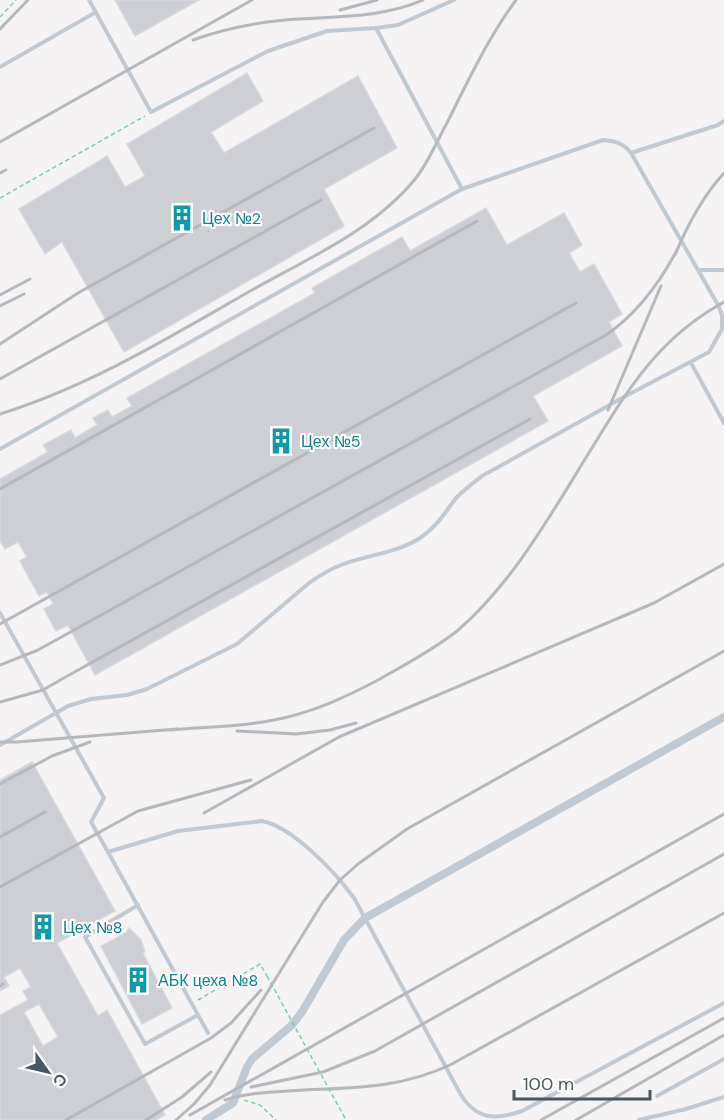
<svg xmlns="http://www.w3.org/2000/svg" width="724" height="1120" font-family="'DM Sans',sans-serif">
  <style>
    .building { fill: #cdcfd5; stroke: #d7d9de; stroke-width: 1.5; fill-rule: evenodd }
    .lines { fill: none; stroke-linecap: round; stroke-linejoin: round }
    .path { stroke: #7ad0a6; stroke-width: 1.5; stroke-dasharray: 4.5 3; stroke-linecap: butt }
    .service { stroke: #c1cad2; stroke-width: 4 }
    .minor { stroke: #c1cad2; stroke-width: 8 }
    .rail { stroke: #b5b8bd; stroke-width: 3 }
    .path-bridge { stroke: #7ad0a6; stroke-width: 1.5; stroke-dasharray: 4.5 3; stroke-linecap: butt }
    .labels { text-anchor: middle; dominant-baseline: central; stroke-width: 4.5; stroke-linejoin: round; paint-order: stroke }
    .culture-label { font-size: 16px; fill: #0d838f; stroke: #fff; text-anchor: start }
  </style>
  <rect width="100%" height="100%" fill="#f5f3f3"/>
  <path class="building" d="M115,0H199L135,36Z
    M247,73L263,101L211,132L224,153L358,76L397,148L324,189L344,226L124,352L62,242L45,254L19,209L107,156L125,187L145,176L127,144Z
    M486,208L507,245L564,213L582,245L569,253L580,272L594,264L622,314L609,322L622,346L533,396L548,421L95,675L68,625L56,631L44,609L53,604L47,592L39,596L20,561L27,557L18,542L5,549L0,541V479L48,452L43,445L71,430L75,438L97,425L93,418L108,410L112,417L132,406L127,398L315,293L312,288L402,237L410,251Z
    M32,762L115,911L57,943L98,1016L107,1010L165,1115L156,1120H0V1015L28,1000L23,991L31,987L20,968L4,977L9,986L0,991V780ZM39,1004L58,1037L43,1046L24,1012Z
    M129,928L141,940L145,952L143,953L172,1008L142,1024L101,946L126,933Z"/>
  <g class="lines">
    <path class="path" d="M0,17L16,0
      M0,198L145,116
      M198,1000L260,964L267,976
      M244,1100L260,1105L276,1120"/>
    <path class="service" d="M89,0L151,112L268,51L327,31L376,28
      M454,0L398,25L376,28L462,189
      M0,67L96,12
      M631,153L718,125L724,121
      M698,270H724
      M691,363L724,423
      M0,449L462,189L603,140C615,141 623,143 631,153L718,305L722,315V329L709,352L624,397L482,476C473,483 465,489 457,497C445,512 437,527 420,538C397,553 367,555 341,565C330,569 319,576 309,583L237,644L147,689L127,695L91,699L68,706L0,745
      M0,613L104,798L91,822L108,852L178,831L262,821C293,827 336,873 354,898L461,1095C477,1120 496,1120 522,1111L724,1003
      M108,852L208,1033
      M138,905L85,937L145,1044L198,1015
      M657,1096L724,1059
      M639,1120L686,1109L724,1097"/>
    <path class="minor" d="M206,1120L233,1103L247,1067L252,1059L292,1025L302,1012L344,940L365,918L724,717"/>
    <path class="rail" d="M340,10L377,0
      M0,29L28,0
      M193,40C223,29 253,23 285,20C331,16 380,19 423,0
      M0,142L252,0
      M0,173L6,170
      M675,255C687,226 702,197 724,173
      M0,295L30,279
      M0,306L24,294
      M0,344L78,293L374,128
      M0,379L321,200
      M608,410L661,286
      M0,414C90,386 170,337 252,290C309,258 374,230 416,178C429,161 437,141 447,123C468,81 488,38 516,0
      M0,489L477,221
      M0,624L576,303
      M0,665L38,650L606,335C638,313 660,283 678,248
      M0,702L43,690L62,679L530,419
      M170,730C205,727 240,727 274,720C312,713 346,697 380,679C406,664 433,650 457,631C511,585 550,516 587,456C626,393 656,339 724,302
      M237,731L296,734L330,730L356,723
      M0,742H17L177,729
      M0,784L52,756L90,742
      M204,813L339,737L654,603L724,564
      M0,837L45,812
      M0,887L138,811L251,780
      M0,986L3,984
      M251,1087L323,1072L375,1051L724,854
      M225,1100C250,1092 276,1092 303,1090C356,1088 402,1088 452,1064L724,913
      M190,1115L724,814
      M66,1120L211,1038L231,1023L261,990
      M146,1120L182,1097L211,1072
      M176,1120L194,1104L210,1085L323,902L340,880L358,864L407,829L724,651
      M541,1120L724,1018
      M576,1120L724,1035"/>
    <path class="path-bridge" d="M267,976L346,1120"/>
  </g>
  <defs>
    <g id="building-bare" transform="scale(2.07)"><path d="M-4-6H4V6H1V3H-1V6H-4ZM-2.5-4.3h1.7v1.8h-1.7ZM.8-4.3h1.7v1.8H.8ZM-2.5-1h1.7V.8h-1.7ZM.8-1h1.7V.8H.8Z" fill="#0f9aa8" stroke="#fff" stroke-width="2.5" paint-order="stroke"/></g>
  </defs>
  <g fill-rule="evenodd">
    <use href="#building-bare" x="182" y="218"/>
    <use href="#building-bare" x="281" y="441"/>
    <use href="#building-bare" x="43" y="927"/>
    <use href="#building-bare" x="138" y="980"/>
  </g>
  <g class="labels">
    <g class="culture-label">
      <text x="202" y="218">Цех №2</text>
      <text x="301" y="441">Цех №5</text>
      <text x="63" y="927">Цех №8</text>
      <text x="158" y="980">АБК цеха №8</text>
    </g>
  </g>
  <g transform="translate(48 1072) rotate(124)" stroke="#ffffff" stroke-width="4.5" paint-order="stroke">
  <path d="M0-4.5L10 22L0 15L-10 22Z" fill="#4a5661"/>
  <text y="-9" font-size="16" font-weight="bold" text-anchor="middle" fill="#4a5661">С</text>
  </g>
  <path d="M514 1090v9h136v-9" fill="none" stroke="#4a5661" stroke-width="3"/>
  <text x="523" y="1090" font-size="18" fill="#4a5661" stroke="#ffffff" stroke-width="4.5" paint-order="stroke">100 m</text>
</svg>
